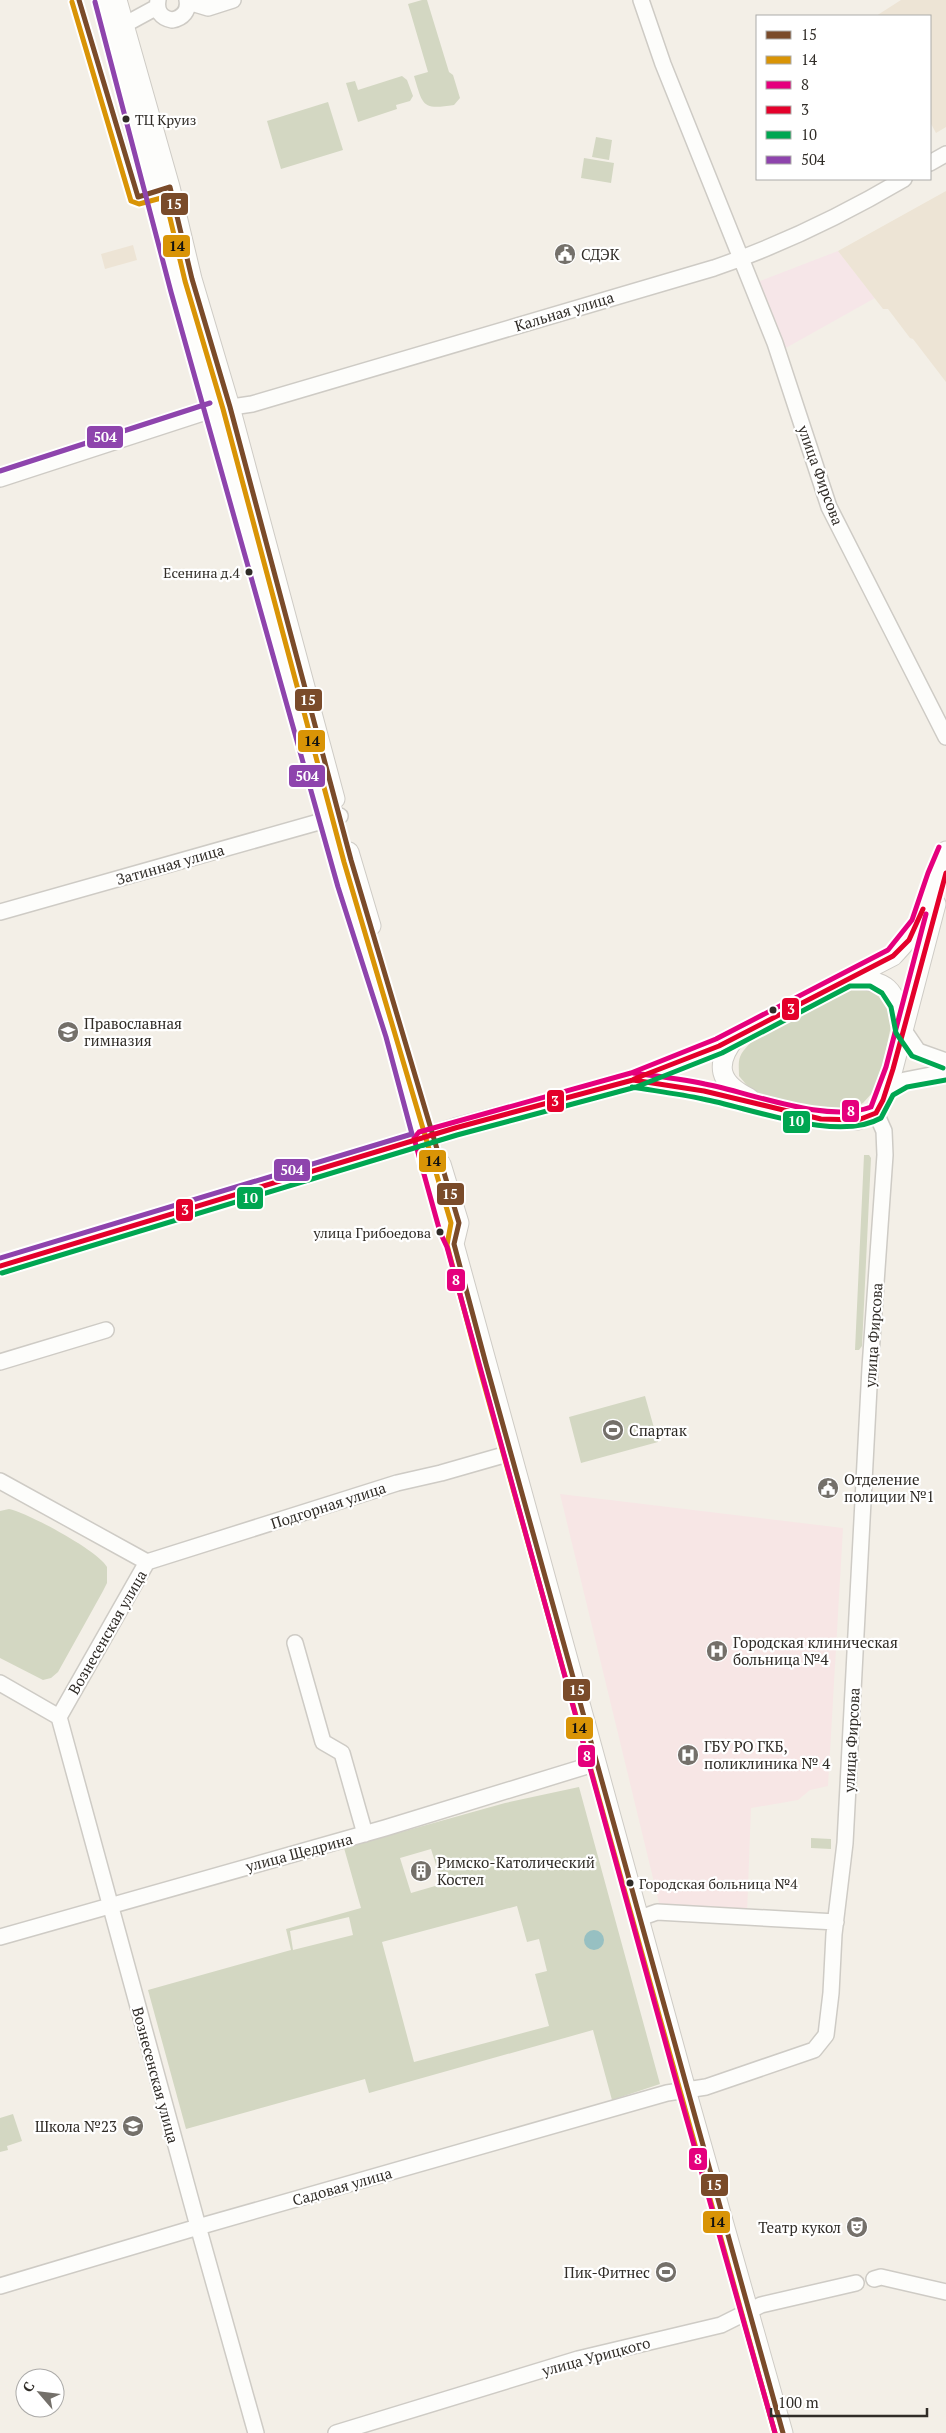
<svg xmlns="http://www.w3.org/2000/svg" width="946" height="2433" font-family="'PT Serif',serif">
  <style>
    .commercial { fill: #f6e6e8 }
    .built { fill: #ede4d5 }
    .medical { fill: #f7e6e5 }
    .green { fill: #d3d7c2; fill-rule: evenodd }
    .water { fill: #97c0c2 }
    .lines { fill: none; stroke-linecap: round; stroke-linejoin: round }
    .minor-casing { stroke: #cecbc5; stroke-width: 18 }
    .major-casing { stroke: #cecbc5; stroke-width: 21 }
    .minor { stroke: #fdfdfb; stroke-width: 15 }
    .major { stroke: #fdfdfb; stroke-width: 19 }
    .bus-1-casing { stroke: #fff; stroke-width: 9 }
    .bus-2-casing { stroke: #fff; stroke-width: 9 }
    .bus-3-casing { stroke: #fff; stroke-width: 9 }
    .bus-4-casing { stroke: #fff; stroke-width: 9 }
    .bus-5-casing { stroke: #fff; stroke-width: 9 }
    .bus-6-casing { stroke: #fff; stroke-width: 9 }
    .bus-1 { stroke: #7a4b2a; stroke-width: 5 }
    .bus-2 { stroke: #d99406; stroke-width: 5 }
    .bus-3 { stroke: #e5007d; stroke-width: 5 }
    .bus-4 { stroke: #e4002b; stroke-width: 5 }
    .bus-5 { stroke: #00a651; stroke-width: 5 }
    .bus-6 { stroke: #8e44ad; stroke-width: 5 }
    .bus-dot { fill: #302c27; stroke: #fff; stroke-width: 2 }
    .labels { text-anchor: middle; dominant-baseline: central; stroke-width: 4.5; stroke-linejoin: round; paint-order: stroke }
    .bus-label { font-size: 14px; fill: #302c27; stroke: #fff; text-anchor: start }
    .poi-label { font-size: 15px; fill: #302c27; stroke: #fff; text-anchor: start }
    .street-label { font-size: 15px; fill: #302c27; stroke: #fff }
    .line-badge { stroke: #fff; stroke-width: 2 }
    .badge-label { font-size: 14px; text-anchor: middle; font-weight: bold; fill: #fff }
    .pale-badge-label { font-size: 14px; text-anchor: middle; font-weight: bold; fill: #111 }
  </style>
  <rect width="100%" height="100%" fill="#f3efe7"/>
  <path class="commercial" d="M838,251L875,298L784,349L758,290L760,281Z"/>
  <path class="built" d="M901,0H946V127L936,133L930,122V16H876Z
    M946,191V382L913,339L910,338L888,309H883L838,251Z
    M133,245L137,260L105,269L101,254Z"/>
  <path class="medical" d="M560,1494L843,1528L828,1786L810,1790L798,1800L751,1808L747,1913L660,1907Z"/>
  <path class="green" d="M422,0H427L449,72L453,75L460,98L454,105C422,110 423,106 414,76L428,72L408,4Z
    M402,76L407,80L413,96L410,101L396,105L397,109L358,122L346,83L355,81L358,90Z
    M328,102L343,150L281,169L267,121Z
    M596,137L612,140L609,160L592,157Z
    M584,158L614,163L611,183L581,178Z
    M861,984L884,994L893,1017L881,1072L873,1092L863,1103L849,1110L829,1113L765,1097L750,1089L739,1076C739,1070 738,1062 740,1057C751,1030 823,1000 849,986Z
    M864,1155H869L871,1158L862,1346L859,1350H855Z
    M645,1396L658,1442L581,1463L569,1417Z
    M9,1509C28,1513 99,1551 107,1567V1583L103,1591L58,1672L51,1678L43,1680L0,1658V1511Z
    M579,1787L660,2084L612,2100L593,2030L369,2093L365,2079L186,2129L148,1990L291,1950L286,1929L361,1908L344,1848L505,1803ZM431,1849L442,1884L411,1893L400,1858ZM517,1906L527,1942L539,1939L547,1971L535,1974L549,2026L414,2062L382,1942ZM349,1917L353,1935L293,1950L290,1931Z
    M811,1838L831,1839V1849L811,1848Z
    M13,2114L22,2141L7,2146L8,2150L0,2152V2118Z"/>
  <path class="water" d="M584 1940a10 10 0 1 1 20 0a10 10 0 1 1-20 0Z"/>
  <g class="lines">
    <g class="minor-casing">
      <path id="minor" d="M158,0C156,11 161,18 172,20C183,18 189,11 187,0
        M641,0L663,64L775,343L829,507L946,737
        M188,2L208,8L233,0
        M124,25L157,7
        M930,163L946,154
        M0,479L212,410L252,404L714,268C781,245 843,215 904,179
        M0,912L340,816
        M903,1029L918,1051L946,1061
        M887,1089L905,1080L946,1072
        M0,1362L106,1330
        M0,1481L147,1562L59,1717L196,2219L256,2433
        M147,1562L397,1483L441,1473L511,1453
        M295,1643L323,1742L342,1753L365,1834
        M0,1683L59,1717
        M640,1918L657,1912L836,1922
        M0,1937L385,1828L597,1763
        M874,2279L881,2277L946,2292
        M0,2286L198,2227L667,2093L706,2087L814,2050L826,2035L831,1993L834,1934L845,1843L870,1368L885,1155L884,1131L876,1113
        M336,2433L578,2359L721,2325L761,2305L856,2283"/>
    </g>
    <g class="major-casing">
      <path id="major" d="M102,0L178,290L207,387L345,885L393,1035L447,1230L454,1244L686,2090L783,2433
        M117,0L170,187L192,279L230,407L335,799
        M349,852L371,926
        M849,979C888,980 895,988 902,1026
        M735,1038C714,1065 719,1083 749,1098
        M634,1080L704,1091L821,1119L858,1120L876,1113L883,1100L893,1069L936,904
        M441,1164L459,1223L454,1244
        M0,1266L455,1128L633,1080L719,1046L893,956C904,944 915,933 921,918C930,894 933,873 946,851"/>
    </g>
    <use href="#minor" class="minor"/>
    <use href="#major" class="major"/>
    <g class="bus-1-casing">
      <path id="bus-1" d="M79,0L138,197L170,187L192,279L230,407L351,860L459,1223L454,1244L486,1364L783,2433"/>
    </g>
    <g class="bus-2-casing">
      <path id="bus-2" d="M72,2L131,201L139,204L165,197L185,281L223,409L344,862L451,1223L447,1245L479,1366L775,2433"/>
    </g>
    <g class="bus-3-casing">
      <path id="bus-3" d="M633,1073C657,1076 682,1079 705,1084C752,1093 827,1124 871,1107L886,1067L926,914
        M775,2433L679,2092L447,1247L440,1232L414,1138L419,1132L631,1073L716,1039L888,950L912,920L928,873L939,847"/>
    </g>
    <g class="bus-4-casing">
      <path id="bus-4" d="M634,1079L719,1046L893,956L909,940L923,909
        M0,1266L455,1128L633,1080L704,1091L821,1119L858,1120L876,1113L883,1100L893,1069L946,873"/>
    </g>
    <g class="bus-5-casing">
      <path id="bus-5" d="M632,1087C656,1091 680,1094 703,1099C751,1108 838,1143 881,1118L893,1095L907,1087L946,1080
        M2,1273L457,1135L636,1087L722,1053L850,986H870L882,993L891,1007L896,1033L912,1056L943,1068"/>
    </g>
    <g class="bus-6-casing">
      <path id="bus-6" d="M0,471L210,403
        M0,1258L412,1134L386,1037L338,887L171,292L95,2"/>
    </g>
    <use href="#bus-1" class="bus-1"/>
    <use href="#bus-2" class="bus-2"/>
    <use href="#bus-3" class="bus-3"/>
    <use href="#bus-4" class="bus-4"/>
    <use href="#bus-5" class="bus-5"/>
    <use href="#bus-6" class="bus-6"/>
  </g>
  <defs>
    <g id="civic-disc" transform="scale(1.125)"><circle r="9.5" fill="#74706a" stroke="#fff"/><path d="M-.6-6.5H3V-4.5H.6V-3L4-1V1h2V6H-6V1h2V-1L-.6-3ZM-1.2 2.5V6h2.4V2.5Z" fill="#fff"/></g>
    <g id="school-disc" transform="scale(1.125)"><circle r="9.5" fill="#74706a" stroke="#fff"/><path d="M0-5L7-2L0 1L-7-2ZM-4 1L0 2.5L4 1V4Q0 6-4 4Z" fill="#fff"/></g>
    <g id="stadium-disc" transform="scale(1.125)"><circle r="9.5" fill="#74706a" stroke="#fff"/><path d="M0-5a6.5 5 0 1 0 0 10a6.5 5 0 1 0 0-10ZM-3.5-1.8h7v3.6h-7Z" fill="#fff"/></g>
    <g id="hospital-disc" transform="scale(1.125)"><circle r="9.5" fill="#74706a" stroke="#fff"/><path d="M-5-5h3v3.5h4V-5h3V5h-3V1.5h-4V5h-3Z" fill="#fff"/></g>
    <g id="building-disc" transform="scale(1.125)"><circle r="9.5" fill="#74706a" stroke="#fff"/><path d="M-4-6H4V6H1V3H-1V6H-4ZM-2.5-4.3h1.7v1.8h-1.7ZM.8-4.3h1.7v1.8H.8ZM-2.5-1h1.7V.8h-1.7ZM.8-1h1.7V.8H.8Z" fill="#fff"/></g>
    <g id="theatre-disc" transform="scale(1.125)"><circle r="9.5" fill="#74706a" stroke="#fff"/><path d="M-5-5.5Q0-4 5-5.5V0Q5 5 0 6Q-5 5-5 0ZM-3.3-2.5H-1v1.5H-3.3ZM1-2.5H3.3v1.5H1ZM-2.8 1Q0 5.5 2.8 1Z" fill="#fff"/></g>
  </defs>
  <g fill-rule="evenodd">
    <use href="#civic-disc" x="565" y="254"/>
    <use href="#school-disc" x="68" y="1032"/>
    <use href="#stadium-disc" x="613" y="1430"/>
    <use href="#civic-disc" x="828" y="1488"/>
    <use href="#hospital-disc" x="717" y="1651"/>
    <use href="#hospital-disc" x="688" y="1755"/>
    <use href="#building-disc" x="421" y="1871"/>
    <use href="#school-disc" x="133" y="2126"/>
    <use href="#theatre-disc" x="857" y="2227"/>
    <use href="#stadium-disc" x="666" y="2272"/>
  </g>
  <g class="bus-dot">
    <circle cx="126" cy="119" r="4.5"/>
    <circle cx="249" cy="572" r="4.5"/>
    <circle cx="773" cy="1010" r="4.5"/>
    <circle cx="440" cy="1232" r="4.5"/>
    <circle cx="630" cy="1883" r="4.5"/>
  </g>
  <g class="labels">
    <g class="bus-label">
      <text x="135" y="119">ТЦ Круиз</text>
      <text x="240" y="572" text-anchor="end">Есенина д.4</text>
      <text x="431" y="1232" text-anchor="end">улица Грибоедова</text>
      <text x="639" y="1883">Городская больница №4</text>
    </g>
    <g class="poi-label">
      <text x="581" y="254">СДЭК</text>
      <text x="84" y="1023">Православная<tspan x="84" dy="17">гимназия</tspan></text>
      <text x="629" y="1430">Спартак</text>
      <text x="844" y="1479">Отделение<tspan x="844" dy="17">полиции №1</tspan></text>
      <text x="733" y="1642">Городская клиническая<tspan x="733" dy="17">больница №4</tspan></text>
      <text x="704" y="1746">ГБУ РО ГКБ,<tspan x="704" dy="17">поликлиника № 4</tspan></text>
      <text x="437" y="1862">Римско-Католический<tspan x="437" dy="17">Костел</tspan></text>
      <text x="117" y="2126" text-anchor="end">Школа №23</text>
      <text x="841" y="2227" text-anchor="end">Театр кукол</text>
      <text x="650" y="2272" text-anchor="end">Пик-Фитнес</text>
    </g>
    <g class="street-label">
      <text transform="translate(564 311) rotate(-17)">Кальная улица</text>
      <text transform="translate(821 475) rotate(70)">улица Фирсова</text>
      <text transform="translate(170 864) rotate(-16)">Затинная улица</text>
      <text transform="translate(873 1335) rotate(-86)">улица Фирсова</text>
      <text transform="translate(328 1505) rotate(-18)">Подгорная улица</text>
      <text transform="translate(107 1632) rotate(-60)">Вознесенская улица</text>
      <text transform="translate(851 1740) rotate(-87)">улица Фирсова</text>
      <text transform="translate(299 1852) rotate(-15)">улица Щедрина</text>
      <text transform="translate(156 2075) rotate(75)">Вознесенская улица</text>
      <text transform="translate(342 2186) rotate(-16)">Садовая улица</text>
      <text transform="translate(596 2356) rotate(-15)">улица Урицкого</text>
    </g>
  </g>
  <g class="line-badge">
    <rect x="160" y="192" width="29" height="24" rx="5" fill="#7a4b2a"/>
    <rect x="162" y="234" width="29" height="24" rx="5" fill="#d99406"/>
    <rect x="86" y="425" width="38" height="24" rx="5" fill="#8e44ad"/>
    <rect x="294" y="688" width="29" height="24" rx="5" fill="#7a4b2a"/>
    <rect x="297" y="729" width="29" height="24" rx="5" fill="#d99406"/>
    <rect x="288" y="764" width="38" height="24" rx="5" fill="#8e44ad"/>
    <rect x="781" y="997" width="19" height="24" rx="5" fill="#e4002b"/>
    <rect x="546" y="1089" width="19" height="24" rx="5" fill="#e4002b"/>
    <rect x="841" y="1099" width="19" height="24" rx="5" fill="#e5007d"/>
    <rect x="782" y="1110" width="29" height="24" rx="5" fill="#00a651"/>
    <rect x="418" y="1149" width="29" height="24" rx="5" fill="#d99406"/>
    <rect x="273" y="1158" width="38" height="24" rx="5" fill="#8e44ad"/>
    <rect x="436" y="1182" width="29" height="24" rx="5" fill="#7a4b2a"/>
    <rect x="236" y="1186" width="28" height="24" rx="5" fill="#00a651"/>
    <rect x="175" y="1198" width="19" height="24" rx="5" fill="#e4002b"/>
    <rect x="446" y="1268" width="20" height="24" rx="5" fill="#e5007d"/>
    <rect x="562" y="1678" width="29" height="24" rx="5" fill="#7a4b2a"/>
    <rect x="565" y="1716" width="29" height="24" rx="5" fill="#d99406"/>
    <rect x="577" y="1744" width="19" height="24" rx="5" fill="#e5007d"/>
    <rect x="688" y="2147" width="20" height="24" rx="5" fill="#e5007d"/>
    <rect x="700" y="2173" width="29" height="24" rx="5" fill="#7a4b2a"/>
    <rect x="702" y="2210" width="29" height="24" rx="5" fill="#d99406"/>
  </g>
  <g class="badge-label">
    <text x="174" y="209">15</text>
    <text x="105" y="442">504</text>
    <text x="308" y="705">15</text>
    <text x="307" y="781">504</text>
    <text x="791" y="1014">3</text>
    <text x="555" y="1106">3</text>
    <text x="851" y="1116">8</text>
    <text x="796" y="1126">10</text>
    <text x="292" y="1175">504</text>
    <text x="450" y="1199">15</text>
    <text x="250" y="1203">10</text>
    <text x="185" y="1215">3</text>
    <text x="456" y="1285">8</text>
    <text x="577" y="1695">15</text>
    <text x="587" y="1761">8</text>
    <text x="698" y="2164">8</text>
    <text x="714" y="2190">15</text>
  </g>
  <g class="pale-badge-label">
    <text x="177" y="251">14</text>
    <text x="312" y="746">14</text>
    <text x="433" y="1166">14</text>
    <text x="579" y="1733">14</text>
    <text x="717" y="2227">14</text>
  </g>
  <rect x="756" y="15" width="175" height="165" fill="#ffffff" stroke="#acaba9"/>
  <rect x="766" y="31" width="25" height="8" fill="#7a4b2a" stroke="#acaba9"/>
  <text x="801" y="40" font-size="15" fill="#302c27">15</text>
  <rect x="766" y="56" width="25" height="8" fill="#d99406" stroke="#acaba9"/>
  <text x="801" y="65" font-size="15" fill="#302c27">14</text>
  <rect x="766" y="81" width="25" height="8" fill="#e5007d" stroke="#acaba9"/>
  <text x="801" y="90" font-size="15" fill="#302c27">8</text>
  <rect x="766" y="106" width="25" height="8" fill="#e4002b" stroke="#acaba9"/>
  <text x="801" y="115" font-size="15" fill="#302c27">3</text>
  <rect x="766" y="131" width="25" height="8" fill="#00a651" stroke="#acaba9"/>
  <text x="801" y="140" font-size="15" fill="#302c27">10</text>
  <rect x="766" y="156" width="25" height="8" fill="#8e44ad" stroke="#acaba9"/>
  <text x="801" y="165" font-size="15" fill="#302c27">504</text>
  <g transform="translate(40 2393) rotate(298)"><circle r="24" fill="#ffffff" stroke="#acaba9"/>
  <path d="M0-4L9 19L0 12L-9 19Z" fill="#74706a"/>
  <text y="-8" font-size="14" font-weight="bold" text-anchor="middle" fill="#302c27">С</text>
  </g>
  <path d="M771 2408v8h156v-8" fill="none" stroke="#302c27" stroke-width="2.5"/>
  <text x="778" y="2408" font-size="15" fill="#302c27" stroke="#ffffff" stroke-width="4" paint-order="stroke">100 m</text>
</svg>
